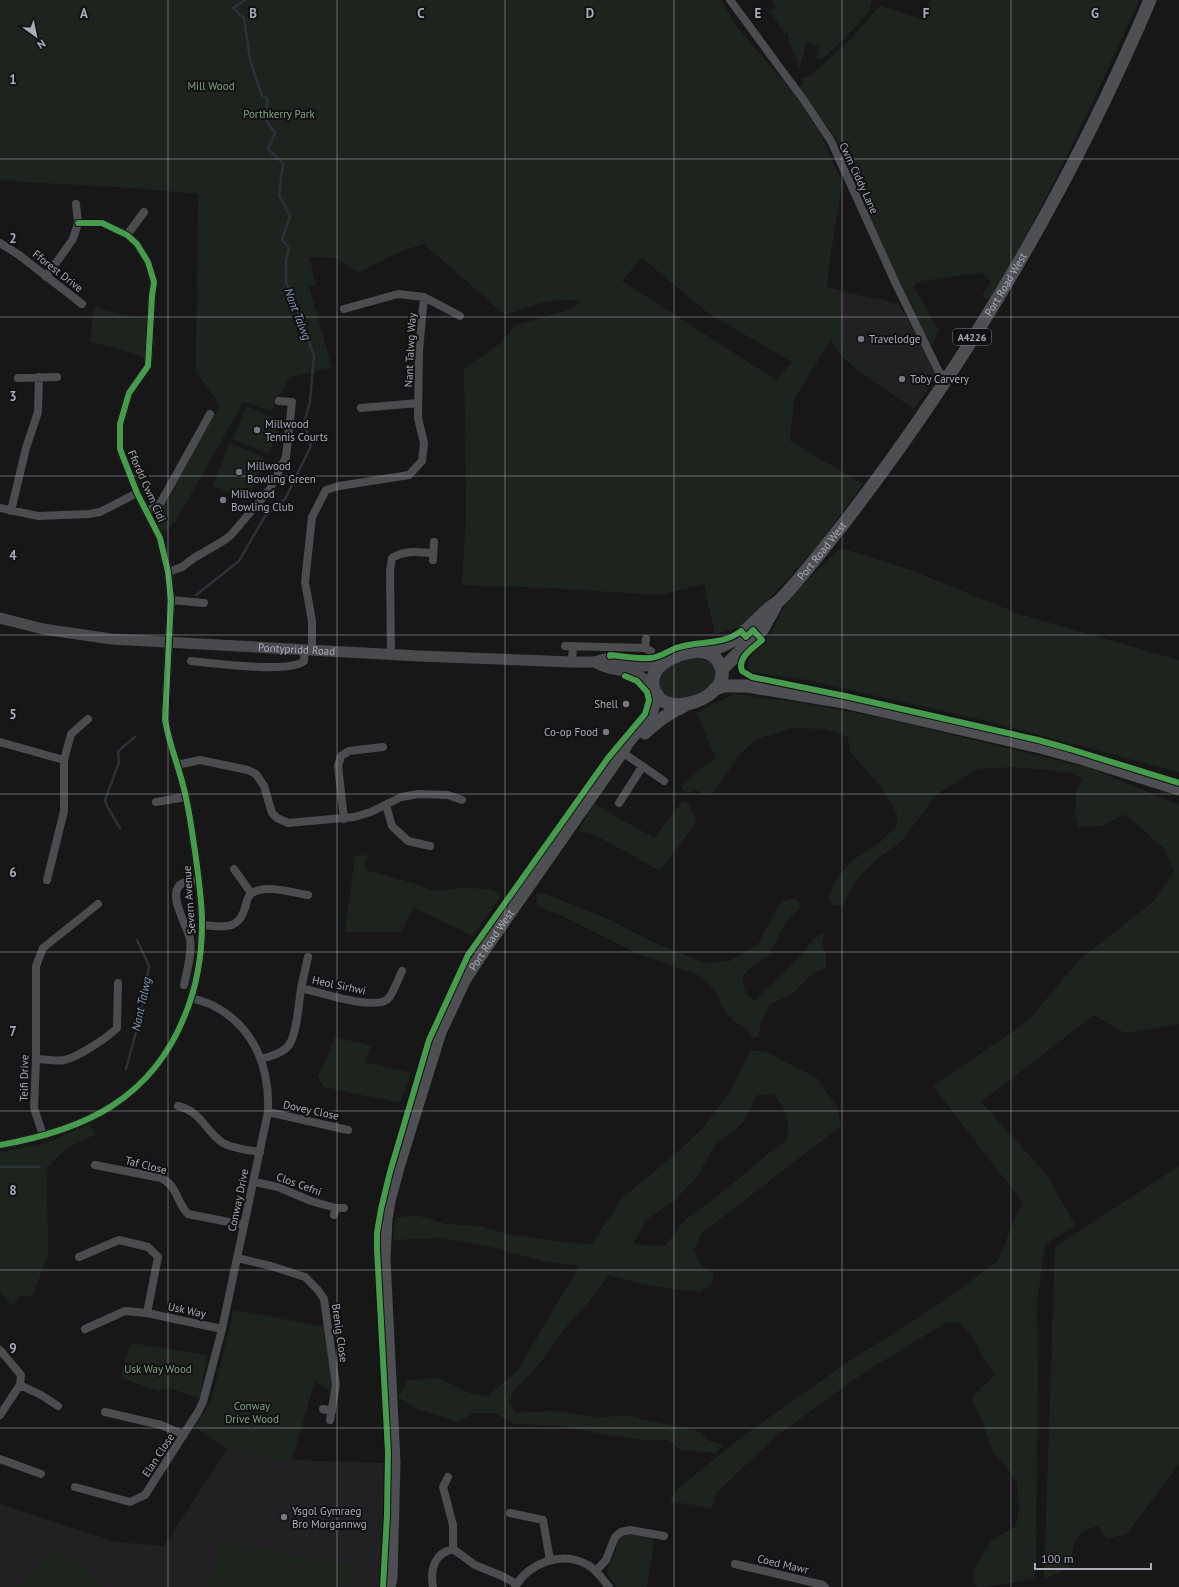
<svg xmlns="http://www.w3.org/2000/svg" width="1179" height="1587" font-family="'PT Sans',sans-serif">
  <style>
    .built { fill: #212123 }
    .green { fill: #1d241e; fill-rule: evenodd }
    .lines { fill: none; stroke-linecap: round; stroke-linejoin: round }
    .stream { stroke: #2a3239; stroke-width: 2.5 }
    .street { stroke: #4b4c50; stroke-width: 8 }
    .secondary { stroke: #4a4a4e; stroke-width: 11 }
    .primary { stroke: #4d4f52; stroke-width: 13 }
    .cycleway-casing { stroke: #111113; stroke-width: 8 }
    .cycleway { stroke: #469c4c; stroke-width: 6 }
    .grid { fill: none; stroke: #a8adb8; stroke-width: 1; stroke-opacity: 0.55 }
    .poi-dot { fill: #757880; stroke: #111113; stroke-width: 1.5 }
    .labels { text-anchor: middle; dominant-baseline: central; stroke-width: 4; stroke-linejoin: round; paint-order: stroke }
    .shield { fill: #111113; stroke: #7b7e86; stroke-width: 1 }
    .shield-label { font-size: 10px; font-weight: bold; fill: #a8adb8 }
    .park-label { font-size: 11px; fill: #7fa381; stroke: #111113 }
    .street-label { font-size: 11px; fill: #a8adb8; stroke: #111113 }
    .poi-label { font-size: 11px; fill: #a8adb8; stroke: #111113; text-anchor: start }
    .water-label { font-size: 12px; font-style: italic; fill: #7f9bb3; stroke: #111113 }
    .grid-label { font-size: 13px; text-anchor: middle; font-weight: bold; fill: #a8adb8; stroke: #111113; stroke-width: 4; stroke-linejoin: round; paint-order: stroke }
  </style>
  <rect width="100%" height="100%" fill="#171717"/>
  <path class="built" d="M838,290L899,304L925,351L933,364L937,376L914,409L871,380L875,376L850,355L838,317Z
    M227,1449L255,1456L292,1460L384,1463V1529L380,1587H0V1504L116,1542L164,1546Z"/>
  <path class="green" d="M0,0H721L737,27L791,90L820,133L842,183L827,280L828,287L838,290V317L850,355L875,376L871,380C855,368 839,357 831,339L794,400L790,441L863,484L816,548L745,625L715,634L704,584L661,595L550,588L462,585L466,513L464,369L499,344L516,325L565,311L582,302C556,295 529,307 505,315L424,244L404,250L359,272L334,258L309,257L316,285L309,286L332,368L290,377L278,397L272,411L243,402L176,521L166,531H161L156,522L157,514L220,405L196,372L198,194L135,188L21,182L0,179ZM642,258L708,313L792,362L776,380L622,281Z
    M771,0H872L869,11L844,39L822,59L817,58L820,46L807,42L799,69C797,56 788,46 788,33H784L770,11L776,7Z
    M931,0H1139C1093,102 1047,204 990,300L982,296L991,280L980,273L921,281L913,285L939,330L931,347L914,314L867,212L857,179L834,136L799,87L803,85L802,78L810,76L849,41L877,9L881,6L925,20Z
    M94,307L128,316L146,318L145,357C126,352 109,346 90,342Z
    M246,406L282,421L269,454L233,439Z
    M230,443L265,458L248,501L212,486Z
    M841,548L908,569L1019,614L1179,660V772L983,720L807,680L750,672C747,668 749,666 749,661C752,645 763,645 771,633C776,624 779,614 785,606C801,584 821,566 841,548Z
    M696,657C711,659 712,661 717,676L710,688L688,698L674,699L664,694L659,686V679L665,669L675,663Z
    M734,694L797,702L878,717L1090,768L1179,805V1024L1125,1033L1094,1015L981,1102L1047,1175L1075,1225L1045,1245L1037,1302L1038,1371L1036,1568L1034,1578C1015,1582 997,1587 978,1587L972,1582L974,1569L991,1541L1016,1526L1019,1509L1017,1482L1005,1465L992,1451L981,1418L971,1400L982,1387L995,1375L983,1358L979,1347L969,1332L960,1323L947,1322L865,1372L776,1436L716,1493L712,1508L669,1501L681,1486L739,1439L852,1359L904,1327L960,1290L998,1260L1022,1202L933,1086L1028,1021L1079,960L1154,901L1174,871L1163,848L1141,828L1124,814L1102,826L1079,827L1075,815L1076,791L1083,779L1072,773L1050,770L1010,767L977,769L937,794L900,843L878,858L855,882L842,906L832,905L828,897L838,877L851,861L878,844L897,826V814L882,788L850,752L848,737L824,729L792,728L757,739L742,752L713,792L707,796L696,790L687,793L681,787L698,770L716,758L696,713Z
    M683,801L688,803L697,821L660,871L595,835L578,831L594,804L654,838Z
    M370,855L365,862L366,870L416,884L433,891L461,888L490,889L501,895L473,936L413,907L401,932H345L355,856Z
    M543,893L606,918L649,940L704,963L730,961L758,944L777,908L784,901L796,898L801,907L784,925L769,955L752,967L742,977L746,994L755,1000L802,955L815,937L825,932L822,945L826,955V967L811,975L793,993L770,1004L762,1020L758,1037L753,1039L748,1030L735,1022L721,1006L716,991L698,975L634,952L564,917L537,906L536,894Z
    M335,1037L371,1046L364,1062L411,1072L400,1103L324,1087L318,1077Z
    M750,1051H765L817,1078L837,1107L841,1126L703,1232L694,1249L701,1265L713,1274V1283L700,1292L679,1290L642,1284L609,1275L593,1297L562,1332L540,1363L512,1393L510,1402L515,1413L553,1411L597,1417L630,1416L700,1432L707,1440L723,1445L716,1453L681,1450L668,1440H644L608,1435L564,1426L514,1424L495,1413H473L459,1422L417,1409L398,1397L408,1380L438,1378L469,1393L488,1396L518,1370L579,1266L544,1261L486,1246L438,1238L393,1240L396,1217L419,1216L447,1224L481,1226L507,1234L570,1243L592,1244L622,1198L672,1157L702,1129L728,1095ZM774,1094C788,1111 789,1119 787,1140L769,1153L728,1188L685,1220L665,1246L633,1244L646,1220L674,1201L696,1178L716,1144L743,1123L757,1095Z
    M90,1124L95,1135C73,1143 62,1151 47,1169L48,1255L32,1297L21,1295L13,1306L0,1293V1152L46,1143Z
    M1179,1166V1464L1139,1518L1126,1534L1107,1539L1098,1526C1069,1533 1076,1544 1069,1568L1044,1579L1055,1247Z
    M233,1310L327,1327L333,1393L315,1381L292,1460L255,1456L227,1449L195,1427L211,1401L231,1323Z
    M131,1343L207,1355L200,1399L169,1388L158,1391L122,1378V1365L126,1358Z
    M627,1534L650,1537L654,1541L647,1587H617L608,1575L607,1570L616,1551V1543L620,1538Z
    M219,1541L351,1565L347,1587H211Z
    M57,1544L105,1587H18Z"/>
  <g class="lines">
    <path class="stream" d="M196,595L239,561L265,516L285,499L311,446L304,424L310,402L314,356L303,324L286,282V260L289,248L282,240L290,216L279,195L283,163L268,149L275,133L265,119L268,99L262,96L250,60L244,18L233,8L245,0
      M120,828L107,806L105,800L119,762L118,751L135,737
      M126,1069L141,1014L149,966L137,940
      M0,1167H40"/>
    <path class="street" d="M730,0L803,99L831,141L896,284L939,372L946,378
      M127,235L144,212
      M0,243L19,255L82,304
      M46,277L73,239L78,223L76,204
      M344,309L398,294L424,297L460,316
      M18,378L57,377
      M361,408L418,403
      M0,508L38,516L89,514L100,512L137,493
      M11,511L26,448L38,412L39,377
      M147,512L161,502L210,414
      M433,560L434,542
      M168,572L182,567L194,558L223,541L231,535L270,489L286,457L292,402L279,401
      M171,600L204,603
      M646,639L645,648L651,651
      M565,646L645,648
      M312,649V621L305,582L312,517L326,490L339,486L409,475L422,461L424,443L418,418L419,351L424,297
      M391,654L390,571L392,558C405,550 417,552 433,553
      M191,661C212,663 289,674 304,661L305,649
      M572,662L573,646
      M0,742L64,760
      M622,752L664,781
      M177,765L200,760L248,770L256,774L264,786L272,813L277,818L288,823L354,817L371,812L401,797L419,794L448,795L462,800
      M156,802L186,797
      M619,803L642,767
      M386,805L392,826L408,841L430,846
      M344,819L338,766L341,756L349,751L383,747
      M234,869L251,893
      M47,880L64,811V760L71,734L88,719
      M202,925C222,926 238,932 245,908C246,904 247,897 251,894C263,883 293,893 308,895
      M184,985C187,971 192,954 190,939C187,925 165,891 183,883C188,881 194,880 198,880
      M301,988L308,957
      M36,1059C45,1059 55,1062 64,1060C77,1058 108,1037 117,1028L118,983
      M261,1059C271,1056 283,1053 289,1045C297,1034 299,1002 301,988C318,992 375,1011 388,999C393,993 399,978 402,971
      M178,1106C201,1111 206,1132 223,1143C234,1149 248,1150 260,1152
      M268,1112L348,1130
      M43,1135L34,1108L36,1059V966L43,948L98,904
      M0,1145C85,1130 152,1099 185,1015C197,986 202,955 202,923C202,899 198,875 195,851C192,833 190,815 186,798C181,771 169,746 165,719L171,600L168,572L160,538L137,493L120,449V424L129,393L148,366L152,296L154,282L148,262L137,244L127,235L102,223H78
      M95,1165L161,1178C177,1185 177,1203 188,1214L244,1225
      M254,1182L278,1187L311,1201L336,1208
      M334,1215L336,1208H344
      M79,1257L119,1240L148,1247L158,1257L147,1313
      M237,1258L271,1266L305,1277L318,1290L324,1299L336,1385L330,1420
      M85,1329L125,1311L147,1313L222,1329
      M0,1350L21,1375L20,1385L0,1415
      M20,1385L41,1395L58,1406
      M323,1409L332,1411
      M105,1412L161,1425L184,1435
      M0,1459L41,1474
      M448,1477L443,1487L453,1525V1549
      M75,1487L130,1502L145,1495L198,1412L203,1402L222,1329L268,1112C270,1067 254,1026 212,1005C206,1002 198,1000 191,998
      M510,1513L543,1520L550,1560
      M735,1564L823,1585L825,1587
      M596,1571L606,1560L615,1537L621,1532L630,1530L664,1536
      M433,1587C430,1570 434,1553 453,1549L475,1565L502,1576L517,1584
      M515,1587C529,1563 562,1550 588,1565C597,1570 602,1579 609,1587"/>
    <g class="secondary">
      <path id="s1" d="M0,618L43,629L111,639L419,656L572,662H595L604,659L617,660L645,666L660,665"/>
      <path d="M595,662C617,676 637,664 654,690"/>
    </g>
    <g class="primary">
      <path d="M698,651C708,652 716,655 720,665C735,696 665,722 654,690C646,664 679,653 698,651Z"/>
      <path id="s2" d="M705,652C739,642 743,632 767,610C771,606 776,604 780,600C803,576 823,549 844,523C967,363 1071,186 1150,0"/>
      <path d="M722,669L762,630L775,607"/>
      <path d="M715,689L724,686H747L844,702L1040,747L1081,758L1179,789"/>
      <path d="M645,733C657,721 668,713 684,706"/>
      <path id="s3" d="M389,1587L391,1579L394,1462L384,1259L386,1219L389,1201L399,1164L440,1032L465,979L486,947L622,752L628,742L651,714L657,694"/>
    </g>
    <g class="cycleway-casing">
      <path id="cycleway" d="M610,656V655C623,656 637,659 650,658C659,658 668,651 676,648C698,640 722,646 741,631L746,637L753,630L762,640C753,648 737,657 742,671L752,677L845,696L1038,740L1070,749L1179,783
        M0,1145C85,1130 152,1099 185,1015C197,986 202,955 202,923C202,899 198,875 195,851C192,833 190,815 186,798C181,771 169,746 165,719L171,600L168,572L160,538L137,493L120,449V424L129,393L148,366L152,296L154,282L148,262L137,244L127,235L102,223H78
        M383,1587L387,1515L388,1452L377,1249V1233L381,1209L390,1172L429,1040L468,955L608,758L645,714L649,700L647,692L637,681L625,676"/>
    </g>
    <use href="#cycleway" class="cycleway"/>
  </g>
  <path class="grid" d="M168,0V1587M337,0V1587M505,0V1587M674,0V1587M842,0V1587M1011,0V1587M0,159H1179M0,317H1179M0,476H1179M0,635H1179M0,794H1179M0,952H1179M0,1111H1179M0,1270H1179M0,1428H1179"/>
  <g class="poi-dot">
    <circle cx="861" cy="339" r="4"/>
    <circle cx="902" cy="379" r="4"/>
    <circle cx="257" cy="430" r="4"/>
    <circle cx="239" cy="472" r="4"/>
    <circle cx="223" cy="500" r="4"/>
    <circle cx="626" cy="704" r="4"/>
    <circle cx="606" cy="732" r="4"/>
    <circle cx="284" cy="1517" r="4"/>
  </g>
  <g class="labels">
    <rect class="shield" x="953" y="329" width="38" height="16" rx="3"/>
    <g class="shield-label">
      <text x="972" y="337">A4226</text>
    </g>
    <g class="park-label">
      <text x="211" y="86">Mill Wood</text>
      <text x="279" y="114">Porthkerry Park</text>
      <text x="158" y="1369">Usk Way Wood</text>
      <text x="252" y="1406">Conway<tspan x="252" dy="13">Drive Wood</tspan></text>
    </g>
    <g class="street-label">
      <text transform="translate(859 178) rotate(65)">Cwm Ciddy Lane</text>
      <text transform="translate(58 271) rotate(38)">Fforest Drive</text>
      <text stroke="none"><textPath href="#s2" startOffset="481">Port Road West</textPath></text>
      <text transform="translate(410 350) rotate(-87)">Nant Talwg Way</text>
      <text transform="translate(147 486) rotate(66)">Ffordd Cwm Cidi</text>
      <text stroke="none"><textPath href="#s2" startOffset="157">Port Road West</textPath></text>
      <text stroke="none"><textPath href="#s1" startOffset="299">Pontypridd Road</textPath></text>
      <text transform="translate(189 900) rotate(-94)">Severn Avenue</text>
      <text stroke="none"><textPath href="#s3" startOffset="669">Port Road West</textPath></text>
      <text transform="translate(339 985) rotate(12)">Heol Sirhwi</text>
      <text transform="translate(24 1078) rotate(-89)">Teifi Drive</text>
      <text transform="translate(311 1110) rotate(12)">Dovey Close</text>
      <text transform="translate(146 1165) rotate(14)">Taf Close</text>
      <text transform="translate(299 1184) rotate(20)">Clos Cefni</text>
      <text transform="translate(238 1200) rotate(-78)">Conway Drive</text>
      <text transform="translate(187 1310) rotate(12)">Usk Way</text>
      <text transform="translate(340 1333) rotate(82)">Brenig Close</text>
      <text transform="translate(158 1455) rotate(-57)">Elan Close</text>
      <text transform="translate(783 1564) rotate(13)">Coed Mawr</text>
    </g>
    <g class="poi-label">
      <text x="869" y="339">Travelodge</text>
      <text x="910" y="379">Toby Carvery</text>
      <text x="265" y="424">Millwood<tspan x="265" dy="13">Tennis Courts</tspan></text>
      <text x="247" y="466">Millwood<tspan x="247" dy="13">Bowling Green</tspan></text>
      <text x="231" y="494">Millwood<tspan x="231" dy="13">Bowling Club</tspan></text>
      <text x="618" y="704" text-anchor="end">Shell</text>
      <text x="598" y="732" text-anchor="end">Co-op Food</text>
      <text x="292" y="1511">Ysgol Gymraeg<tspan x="292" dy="13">Bro Morgannwg</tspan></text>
    </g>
    <g class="water-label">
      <text transform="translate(298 314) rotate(69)">Nant Talwg</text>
      <text transform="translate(141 1004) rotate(-78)">Nant Talwg</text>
    </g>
  </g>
  <g class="grid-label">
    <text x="84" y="18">A</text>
    <text x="253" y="18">B</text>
    <text x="421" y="18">C</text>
    <text x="590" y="18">D</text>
    <text x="758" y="18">E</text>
    <text x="926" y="18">F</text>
    <text x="1095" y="18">G</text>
    <text x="13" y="84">1</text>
    <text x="13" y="243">2</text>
    <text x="13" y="401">3</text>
    <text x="13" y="560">4</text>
    <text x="13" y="719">5</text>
    <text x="13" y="877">6</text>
    <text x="13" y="1036">7</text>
    <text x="13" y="1195">8</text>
    <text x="13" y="1353">9</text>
  </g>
  <g transform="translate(36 36) rotate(147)" stroke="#111113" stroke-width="3" paint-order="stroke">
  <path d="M0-3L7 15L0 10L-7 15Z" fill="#a8adb8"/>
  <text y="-6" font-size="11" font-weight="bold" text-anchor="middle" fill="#a8adb8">N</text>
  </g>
  <path d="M1035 1563v6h116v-6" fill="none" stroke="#a8adb8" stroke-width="2"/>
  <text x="1041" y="1563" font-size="12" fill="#a8adb8" stroke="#111113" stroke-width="3" paint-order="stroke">100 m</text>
</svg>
